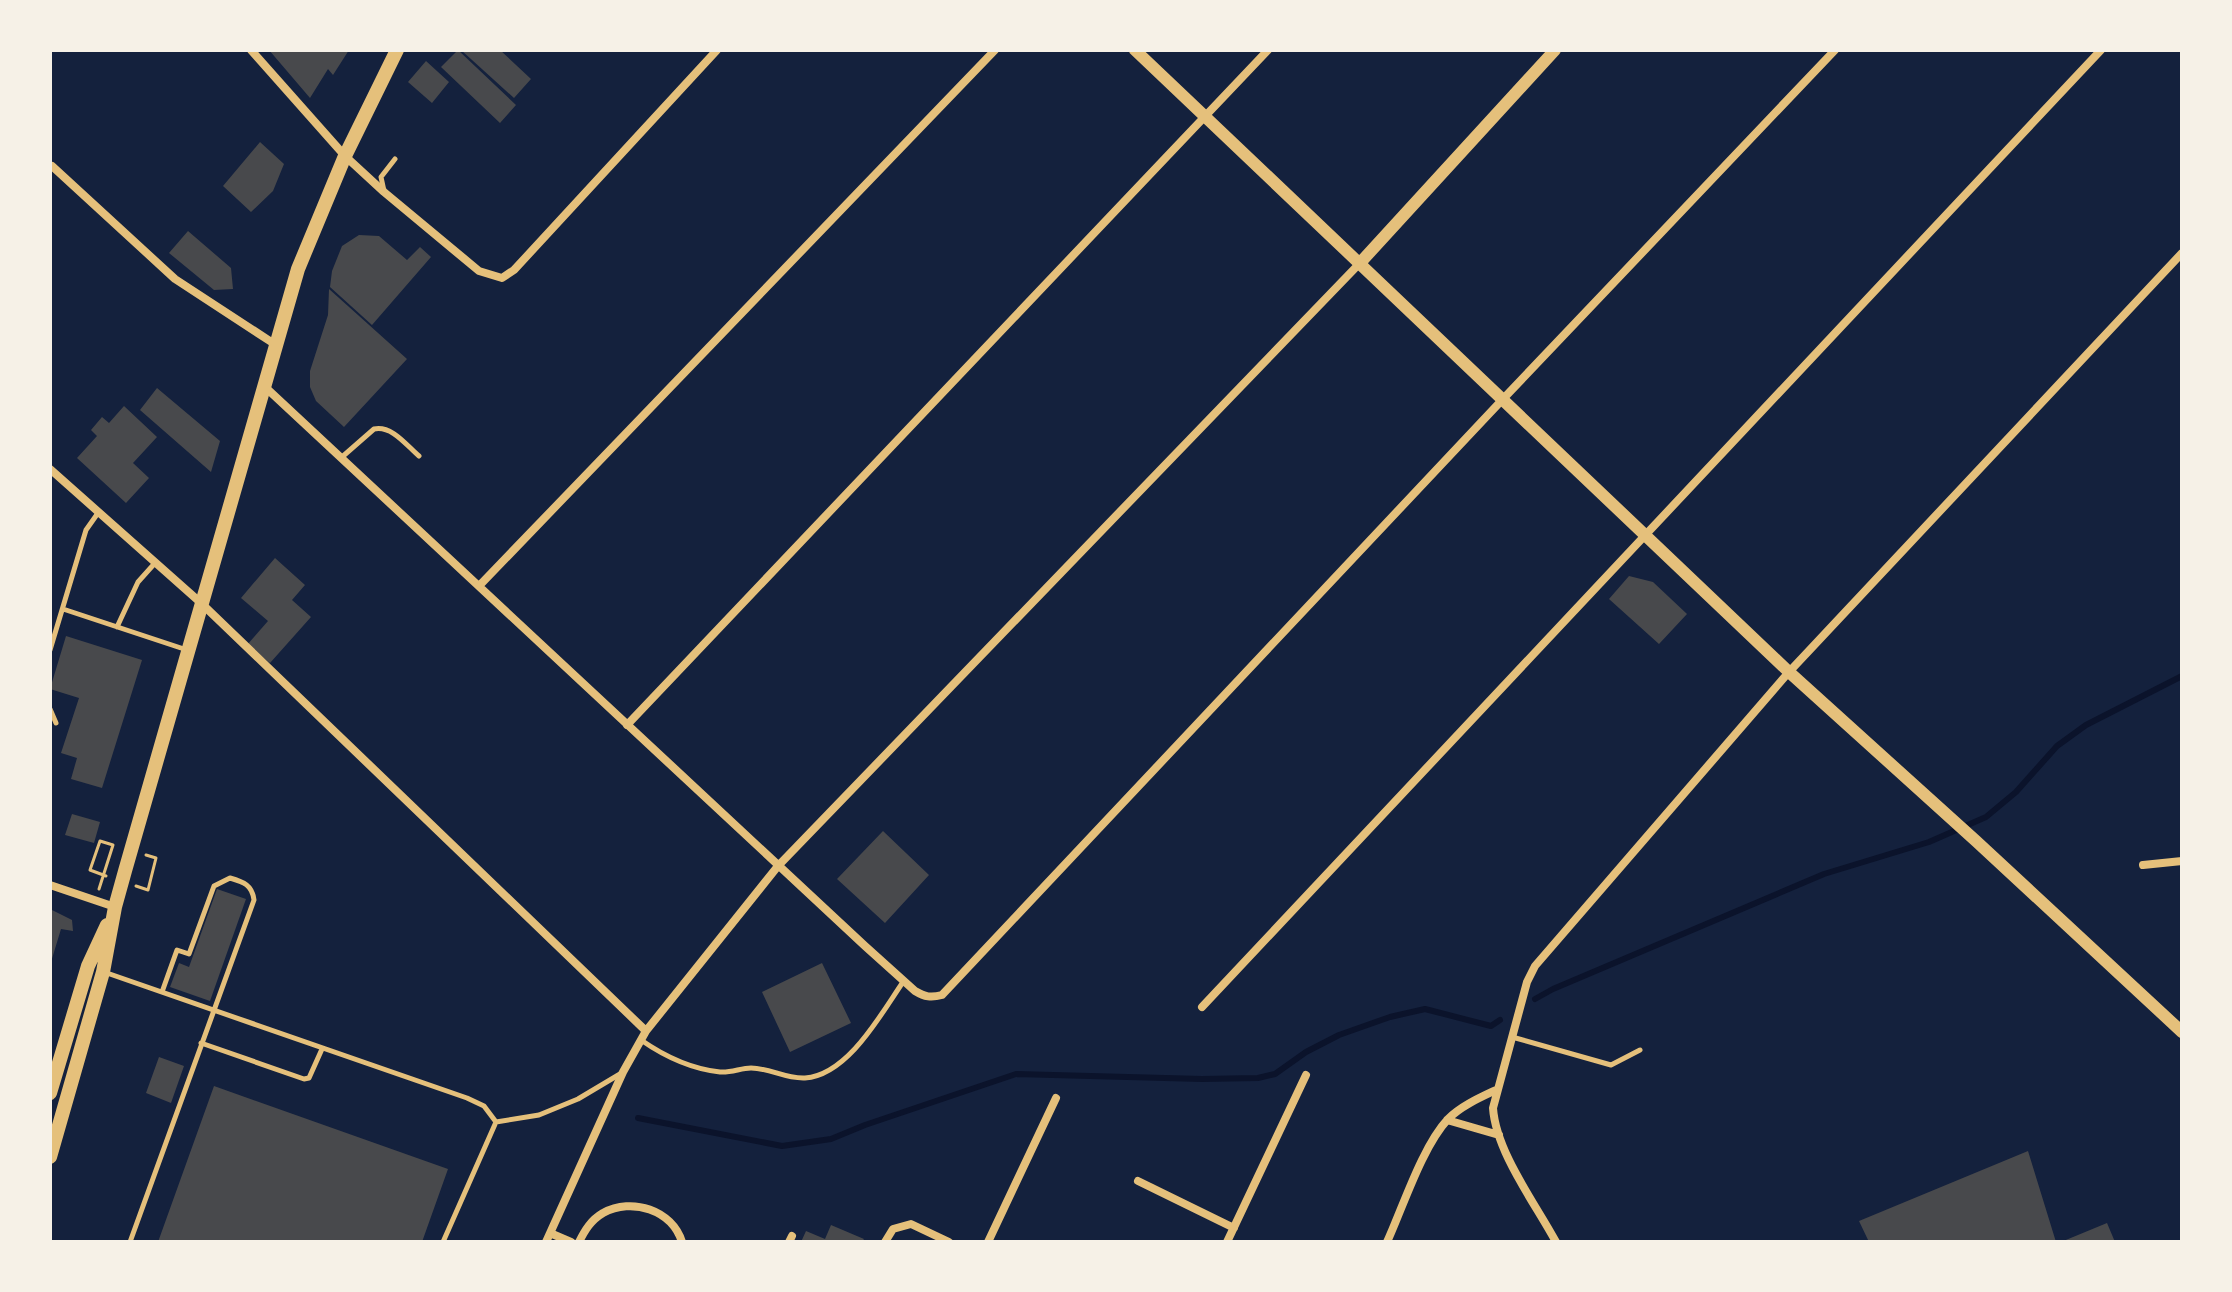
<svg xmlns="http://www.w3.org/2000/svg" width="2232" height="1292" font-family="Poppins,sans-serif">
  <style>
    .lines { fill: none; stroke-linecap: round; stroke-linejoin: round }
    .stream { stroke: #0b132b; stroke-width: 6 }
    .building { fill: #48494c }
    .path { stroke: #e5c07b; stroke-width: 3 }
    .service { stroke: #e5c07b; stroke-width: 5 }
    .minor { stroke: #e5c07b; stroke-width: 8 }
    .tertiary { stroke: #e5c07b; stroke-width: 12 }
    .secondary { stroke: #e5c07b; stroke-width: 14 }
  </style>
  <rect width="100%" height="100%" fill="#14213d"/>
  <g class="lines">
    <path class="stream" d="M1535,999L1553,989L1824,874L1929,842L1986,817L2016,792L2057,746L2086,725L2182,676
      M638,1118L782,1146L831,1139L865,1125L1016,1074L1202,1079L1258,1078L1275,1074L1306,1052L1339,1035L1390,1017L1425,1009L1491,1026L1500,1020"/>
  </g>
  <path class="building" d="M269,50H349L333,75L328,69L310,98Z
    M458,50L516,105L500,123L441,67Z
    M461,50H500L531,79L514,98Z
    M426,61L449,82L432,103L408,82Z
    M260,142L284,164L273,191L251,212L223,186Z
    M188,231L231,268L233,289L214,290L169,253Z
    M359,235L379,236L407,260L420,247L431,257L372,325L330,287L332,271L342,246Z
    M329,289L407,359L344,427L316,401L310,387V371L328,315Z
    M157,388L220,441L211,472L140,410Z
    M124,406L157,437L133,463L149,478L126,503L77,458L97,436L91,430L102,417L109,423Z
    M275,558L305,585L292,600L311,617L270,663L247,645L268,621L241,598Z
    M1629,576L1653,582L1687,614L1659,644L1609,599Z
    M66,636L142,660L102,788L71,779L77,758L61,753L79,698L50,689Z
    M72,814L100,822L94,843L65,835Z
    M883,831L929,875L885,923L837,879Z
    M217,889L246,899L210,1001L170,987L179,963L189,967Z
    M50,909L72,920L73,931L61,929L51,962Z
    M822,963L851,1023L790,1052L762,992Z
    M159,1057L184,1066L171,1103L146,1093Z
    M214,1086L448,1169L422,1242H158Z
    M2028,1151L2056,1242H1869L1859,1221Z
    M2107,1223L2115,1242H2061Z
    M831,1225L864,1239L862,1242H801L806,1231L825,1239Z"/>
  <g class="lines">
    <path class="path" d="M136,886L148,890L156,858L146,855
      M99,889L113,845L100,841L90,870L106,876"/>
    <path class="service" d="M384,191L381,177L395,159
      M342,457L374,429C392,425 407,446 419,456
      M63,609L187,650
      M117,627L138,582L155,563
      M50,650L86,530L98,513
      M50,709L56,723
      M104,972L467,1098L484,1106L496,1122
      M1512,1037L1611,1065L1640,1050
      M641,1040C664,1056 692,1069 720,1072C731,1073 741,1068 751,1068C770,1068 785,1079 805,1078C848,1075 881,1014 903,982
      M201,1043L304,1079L309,1078L322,1049
      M496,1122L539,1115L578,1099L620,1074
      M130,1242L254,900C252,885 244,882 230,878L214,886L189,954L177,950L162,992
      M443,1242L496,1122"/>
    <path class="minor" d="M251,50L345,156L384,192L479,271L502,278L514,270L717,50
      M52,166L175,279L276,345
      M264,386L865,946L915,991C925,997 931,998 942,995L1503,399L1835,50
      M50,469L201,603L646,1031
      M479,586L995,50
      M627,725L1268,50
      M2143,865L2182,861
      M50,885L115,907
      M1202,1007L2101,50
      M1447,1120L1499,1135
      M1138,1181L1234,1228
      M550,1233L571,1242
      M546,1242L623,1072L646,1031L778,866L1360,263
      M579,1242C585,1230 591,1220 603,1213C632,1197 672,1210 682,1242
      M789,1242L792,1236
      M885,1242L893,1229L911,1224L949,1242
      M988,1242L1056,1098
      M1227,1242L1306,1075
      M1387,1242C1403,1207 1422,1147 1448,1119C1461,1106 1479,1098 1496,1090
      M1556,1242C1535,1203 1496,1152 1493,1108L1527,982L1535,966L1789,672L2182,253"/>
    <path class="tertiary" d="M1135,50L1789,672L1976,841L2182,1032
      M1360,263L1555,50"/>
    <path class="secondary" d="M50,1093L88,966L107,925
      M50,1157L103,972L115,907L125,871L298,269L345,156L397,50"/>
  </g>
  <rect width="2232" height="1292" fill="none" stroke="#f6f1e7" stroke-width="104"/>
</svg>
